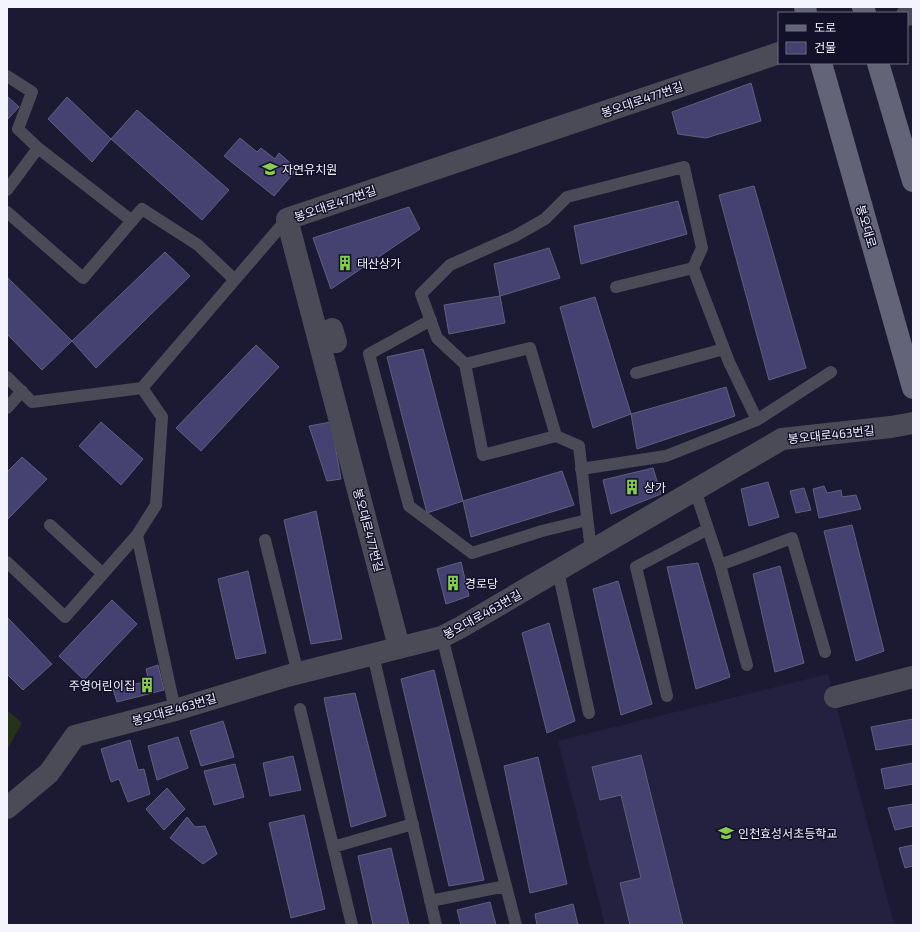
<svg xmlns="http://www.w3.org/2000/svg" width="920" height="932" font-family="'Exo 2','Noto Sans KR',sans-serif">
  <style>
    .built { fill: #232040 }
    .green { fill: #24331a }
    .building { fill: #454171; stroke: #605f7e }
    .lines { fill: none; stroke-linecap: round; stroke-linejoin: round }
    .service { stroke: #4b4b58; stroke-width: 12 }
    .minor { stroke: #4b4b58; stroke-width: 22 }
    .secondary { stroke: #646479; stroke-width: 22 }
    .labels { text-anchor: middle; dominant-baseline: central; stroke-width: 3; stroke-linejoin: round; paint-order: stroke }
    .street-label { font-size: 12px; fill: #f3f4fe; stroke: #131029 }
    .poi-label { font-size: 12px; fill: #f3f4fe; stroke: #131029; text-anchor: start }
  </style>
  <rect width="100%" height="100%" fill="#1c1a33"/>
  <path class="built" d="M828,674L894,924L605,925L558,741Z"/>
  <path class="green" d="M7,710L22,723L7,750Z"/>
  <path class="building" d="M751,83L761,121L706,138L678,134L672,112Z
    M7,96L19,107L7,120Z
    M67,97L111,139L92,162L48,119Z
    M137,110L229,190L202,220L111,139Z
    M240,138L257,152L261,148L275,159L279,153L297,169L274,196L224,156Z
    M754,186L806,368L769,380L719,195Z
    M678,201L687,234L581,264L574,226Z
    M409,207L420,229L331,289L313,238Z
    M549,248L560,278L500,296L494,264Z
    M165,252L190,276L96,368L72,341Z
    M7,277L72,341L42,370L7,334Z
    M500,296L505,323L449,334L444,305Z
    M595,297L631,414L593,428L560,307Z
    M256,345L279,367L201,451L176,428Z
    M423,349L463,501L427,513L387,357Z
    M726,387L735,416L637,449L631,414Z
    M101,422L143,459L121,485L79,446Z
    M331,422L341,479L327,481L309,426Z
    M22,457L47,479L7,520V472Z
    M653,468L661,494L611,514L603,480Z
    M562,471L574,505L471,537L463,501Z
    M768,482L779,517L749,526L741,489Z
    M824,486L827,493L841,490L842,497L856,495L861,509L819,518L813,489Z
    M804,488L811,510L796,513L790,491Z
    M316,511L342,639L311,644L284,520Z
    M852,525L884,651L856,661L824,531Z
    M461,562L469,596L446,604L437,569Z
    M698,563L730,677L696,689L667,567Z
    M780,566L804,663L775,672L753,574Z
    M248,571L266,653L236,659L218,579Z
    M618,581L652,704L621,715L593,589Z
    M112,600L137,624L84,680L59,656Z
    M7,617L52,664L23,690L7,674Z
    M549,623L575,721L547,733L522,633Z
    M158,665L164,690L117,702L113,689L149,681L146,669Z
    M434,670L484,880L449,886L401,679Z
    M355,693L386,816L351,827L324,698Z
    M913,719V744L876,750L871,727Z
    M223,721L234,757L201,766L190,731Z
    M178,737L188,768L157,780L148,746Z
    M130,740L138,770L144,769L150,794L128,802L119,779L111,782L101,749Z
    M641,755L683,925H630L620,883L641,878L621,795L600,800L592,767Z
    M293,756L301,790L270,796L263,763Z
    M538,757L567,884L530,893L504,766Z
    M913,763V784L885,789L881,769Z
    M235,764L244,797L214,805L204,771Z
    M167,788L185,809L164,830L146,809Z
    M913,804V826L895,830L888,808Z
    M304,815L325,909L291,918L269,823Z
    M187,817L195,827L205,826L217,854L203,864L170,838Z
    M913,845V866L905,868L899,848Z
    M391,848L409,925H373L358,856Z
    M490,902L496,925H461L457,910Z
    M573,904L578,925H537L535,914Z"/>
  <g class="lines">
    <path class="service" d="M7,76L32,92L18,129L38,148
      M7,190L38,148L132,221
      M7,212L83,278L142,209L198,245L235,280
      M616,287L693,268
      M431,320L369,354L409,506L472,553L542,531L587,520
      M465,364L437,338L421,294L450,265L515,236L545,219L567,197L684,167L702,248L693,268L729,362L757,420
      M636,373L724,349
      M7,377L32,402L142,388L287,219
      M142,388L162,417L156,505L137,535L175,710
      M7,408L22,391
      M556,436L530,348L465,364L483,455L556,436L579,446L591,551
      M581,469L666,456L757,420L831,372
      M695,490L720,565
      M50,525L103,574
      M265,540L298,674
      M7,562L65,617L137,535
      M558,571L589,713
      M442,637L516,925
      M373,655L436,925
      M747,665L720,565L792,538L825,652
      M667,696L636,567L708,529
      M300,709L352,925
      M333,847L413,824
      M430,901L506,886"/>
    <path class="minor" d="M907,15L913,13
      M318,336L332,329L336,342
      M399,647L287,219L779,53
      M835,697L913,677
      M7,808L49,773L75,736L175,710L287,676L442,637L463,626L782,439L891,427L913,423"/>
    <path class="secondary" d="M805,7L806,13
      M863,7L865,13
      M821,63L913,388
      M878,63L913,181"/>
  </g>
  <defs>
    <g id="school-bare" transform="scale(1.2)"><path d="M0-5L7-2L0 1L-7-2ZM-4 1L0 2.5L4 1V4Q0 6-4 4Z" fill="#86cf4c" stroke="#131029" stroke-width="2.5" paint-order="stroke"/></g>
    <g id="building-bare" transform="scale(1.2)"><path d="M-4-6H4V6H1V3H-1V6H-4ZM-2.5-4.3h1.7v1.8h-1.7ZM.8-4.3h1.7v1.8H.8ZM-2.5-1h1.7V.8h-1.7ZM.8-1h1.7V.8H.8Z" fill="#86cf4c" stroke="#131029" stroke-width="2.5" paint-order="stroke"/></g>
  </defs>
  <g fill-rule="evenodd">
    <use href="#school-bare" x="270" y="169"/>
    <use href="#building-bare" x="345" y="263"/>
    <use href="#building-bare" x="632" y="487"/>
    <use href="#building-bare" x="453" y="583"/>
    <use href="#building-bare" x="147" y="685"/>
    <use href="#school-bare" x="726" y="833"/>
  </g>
  <g class="labels">
    <g class="street-label">
      <text transform="translate(642 99) rotate(-19)">봉오대로477번길</text>
      <text transform="translate(335 203) rotate(-19)">봉오대로477번길</text>
      <text transform="translate(867 226) rotate(74)">봉오대로</text>
      <text transform="translate(831 434) rotate(-6)">봉오대로463번길</text>
      <text transform="translate(369 530) rotate(75)">봉오대로477번길</text>
      <text transform="translate(482 614) rotate(-29)">봉오대로463번길</text>
      <text transform="translate(174 709) rotate(-16)">봉오대로463번길</text>
    </g>
    <g class="poi-label">
      <text x="282" y="169">자연유치원</text>
      <text x="357" y="263">태산상가</text>
      <text x="644" y="487">상가</text>
      <text x="465" y="583">경로당</text>
      <text x="135" y="685" text-anchor="end">주영어린이집</text>
      <text x="738" y="833">인천효성서초등학교</text>
    </g>
  </g>
  <rect width="920" height="932" fill="none" stroke="#f3f4fe" stroke-width="16"/>
  <rect x="778" y="12" width="130" height="52" fill="#131029" stroke="#6d6b7e"/>
  <rect x="786" y="25" width="20" height="6" fill="#646479" stroke="#6d6b7e"/>
  <text x="814" y="32" font-size="12" fill="#f3f4fe">도로</text>
  <rect x="786" y="42" width="20" height="12" fill="#454171" stroke="#6d6b7e"/>
  <text x="814" y="52" font-size="12" fill="#f3f4fe">건물</text>
</svg>
